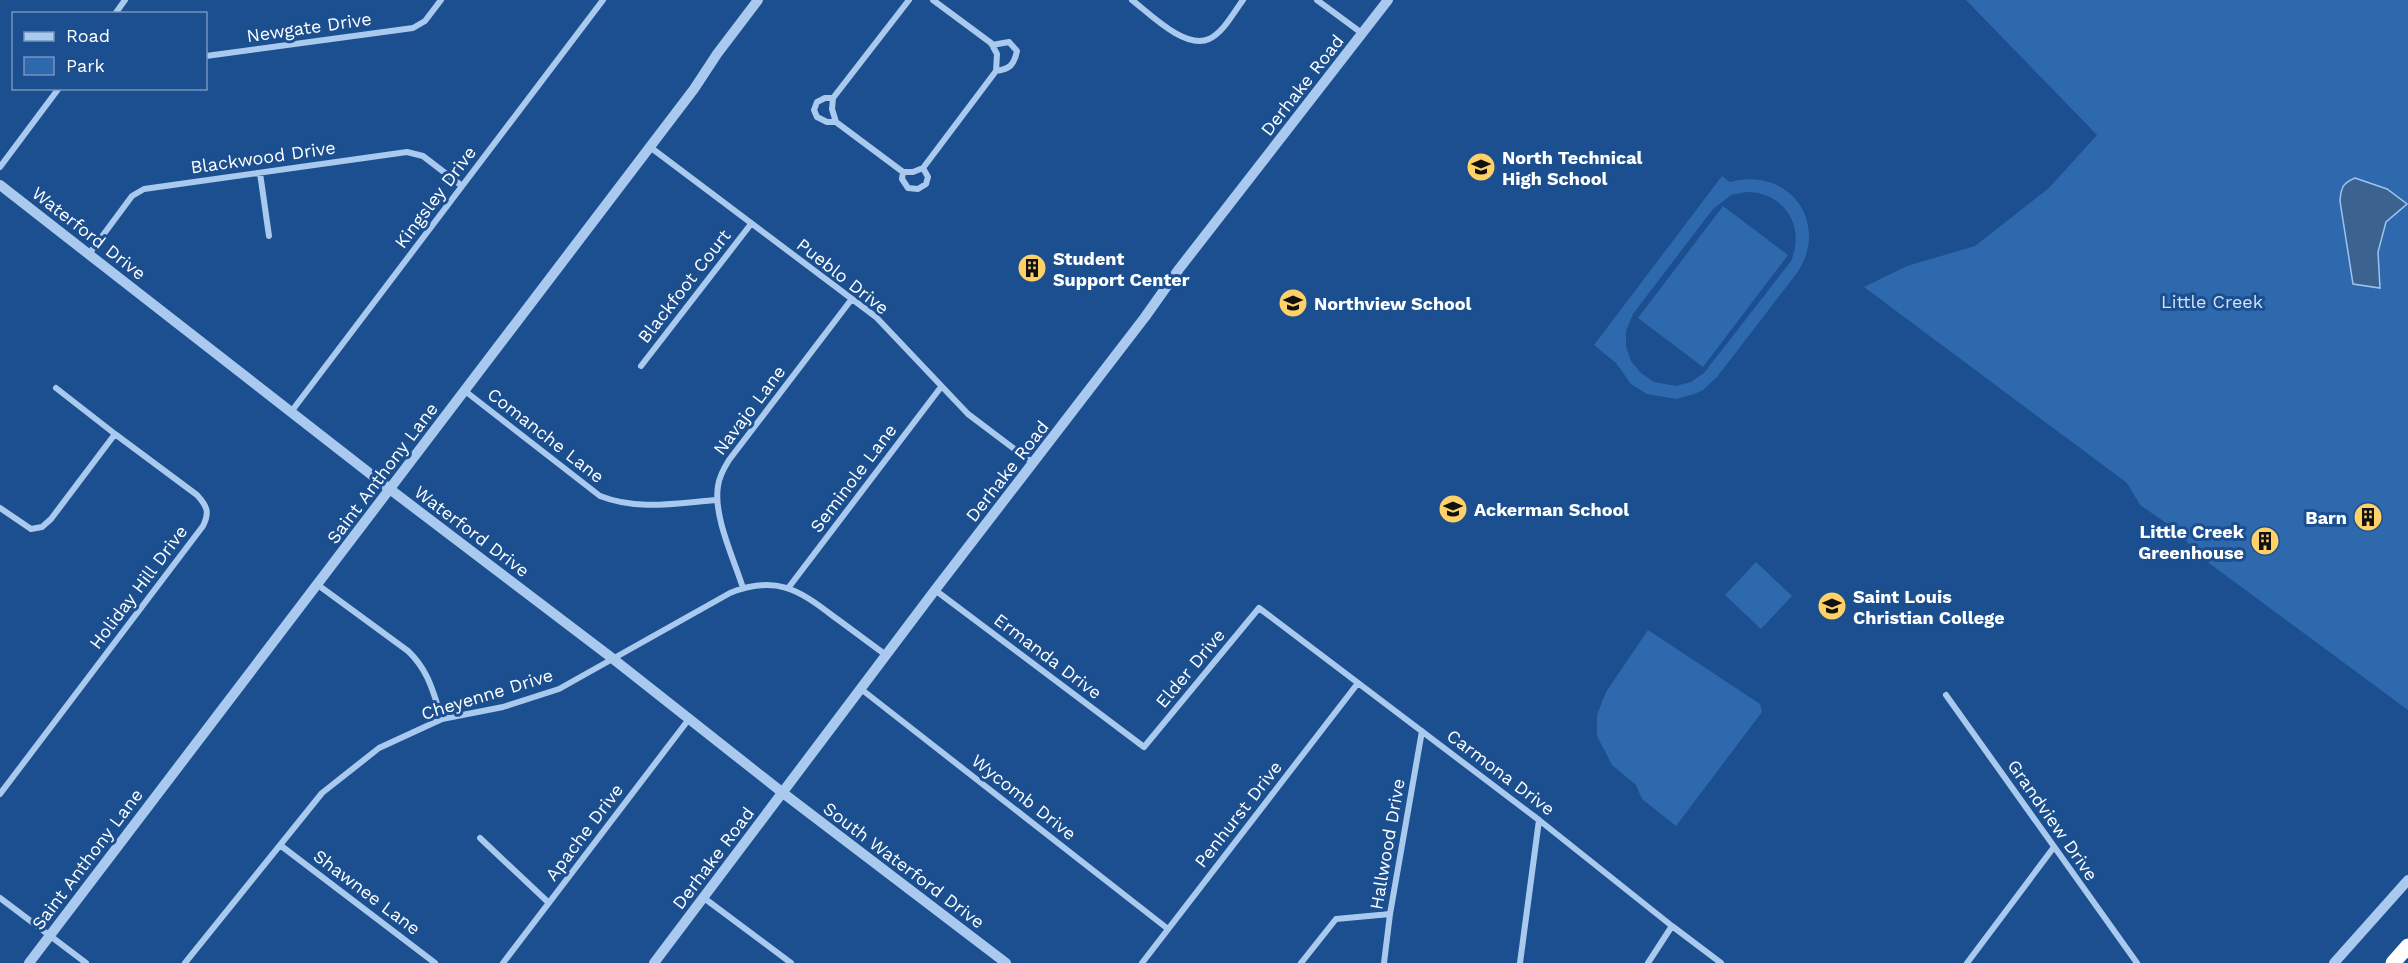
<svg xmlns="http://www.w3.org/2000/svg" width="2408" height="963" font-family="'Work Sans',sans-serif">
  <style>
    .green { fill: #2e69ad; fill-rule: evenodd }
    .water { fill: #3c6290; stroke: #9cc4f0; stroke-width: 1.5 }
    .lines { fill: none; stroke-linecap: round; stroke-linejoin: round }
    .minor { stroke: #a9c9ee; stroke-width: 6 }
    .tertiary { stroke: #a9c9ee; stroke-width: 10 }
    .motorway { stroke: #fff; stroke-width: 15 }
    .labels { text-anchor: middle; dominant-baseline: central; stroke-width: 6; stroke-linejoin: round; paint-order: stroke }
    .street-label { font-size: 18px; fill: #fff; stroke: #1b4f8f }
    .poi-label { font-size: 18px; font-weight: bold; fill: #fff; stroke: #1b4f8f; text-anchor: start }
    .park-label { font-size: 18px; fill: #cfe3fa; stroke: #1b4f8f }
  </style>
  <rect width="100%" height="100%" fill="#1b4f8f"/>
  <path class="green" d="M1966,0H2408V710L2198,555L2178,531L2140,505L2127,483L1864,287L1907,266L1975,246L2049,188L2097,135Z
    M1722,176L1730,182C1788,166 1831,222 1797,273L1717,377L1703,390L1694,394L1676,399L1647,394L1631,384L1616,363L1594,345ZM1746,192C1784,192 1806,226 1791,261L1704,373L1691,382L1676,386L1654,382L1641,373L1631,361L1626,347V331L1633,314L1713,209L1731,195Z
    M1723,206L1788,255L1703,367L1638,318Z
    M1756,562L1792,596L1761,629L1725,595Z
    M1648,630L1760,704L1762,712L1676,826L1642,799L1636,785L1612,765L1597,736V715L1606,692Z"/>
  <path class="water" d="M2355,178L2387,189L2407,204L2386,222L2378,252L2380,288L2353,284L2340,201C2341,187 2343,183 2355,178Z"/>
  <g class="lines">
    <path class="minor" d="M909,0L833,98L832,109L836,122L903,172H913L923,168L996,71L997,54L991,43L933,0
      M1132,0C1149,13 1185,50 1209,39C1223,33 1234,12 1243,0
      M1317,0L1363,34
      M115,14L125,0
      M992,45L1009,42L1017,51C1014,65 1010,69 996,71
      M206,56L413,28L425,21L441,0
      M833,98H825L817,102L814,110L817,117L827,122H836
      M650,147L876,317L968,414L1033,463
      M0,167L59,88
      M903,172L902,179L908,188L918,189L926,184L928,177L923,168
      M260,173L269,236
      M89,254L132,196L144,189L407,152L423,156L462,186
      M641,366L751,224
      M56,388L115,434
      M465,391L600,496C638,511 677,503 717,500
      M291,412L603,0
      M0,508L31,529L42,527L51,519L115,434L197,495C207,506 210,512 203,526L0,794
      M318,585L408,651C429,671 433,692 442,719
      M789,587L941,387
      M743,588C734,559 713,516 718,486C719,477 724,468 729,460L851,300
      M935,590L1144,747L1259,608L1539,820L1672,926L1721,963
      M861,689L1168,929
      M1946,695L2137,963
      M480,838L549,903
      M280,845L435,963
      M0,898L86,963
      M704,898L791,963
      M185,963L322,793L379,748L442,719L503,707L559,689L730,593C775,575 798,589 833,616C851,629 868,642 886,655
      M503,963L689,719
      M1142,963L1358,683
      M1301,963L1336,919L1390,914
      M1384,963L1390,914L1422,731
      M1520,963L1539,820
      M1648,963L1672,926
      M1967,963L2054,847"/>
    <path class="tertiary" d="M0,185L391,490L612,658L783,793L1006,963
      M29,963L694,89L717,54L758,0
      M654,963L935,590L1145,317L1179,269L1388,0
      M2334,963L2408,880"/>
    <path class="motorway" d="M2393,963L2408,946"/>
  </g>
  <defs>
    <g id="school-disc" transform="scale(1.5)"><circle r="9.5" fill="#ffd166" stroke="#1b4f8f"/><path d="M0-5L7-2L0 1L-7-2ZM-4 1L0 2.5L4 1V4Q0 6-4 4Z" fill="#111"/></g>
    <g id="building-disc" transform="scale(1.5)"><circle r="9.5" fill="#ffd166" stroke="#1b4f8f"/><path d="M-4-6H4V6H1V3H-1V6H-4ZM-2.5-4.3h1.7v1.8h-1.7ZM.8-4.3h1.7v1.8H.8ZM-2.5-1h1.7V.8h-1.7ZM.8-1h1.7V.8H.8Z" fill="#111"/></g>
    <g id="university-disc" transform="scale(1.5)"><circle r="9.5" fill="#ffd166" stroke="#1b4f8f"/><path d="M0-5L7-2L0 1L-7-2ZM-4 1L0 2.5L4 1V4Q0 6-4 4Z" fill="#111"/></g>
  </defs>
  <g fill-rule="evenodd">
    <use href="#school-disc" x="1481" y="167"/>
    <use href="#building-disc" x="1032" y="268"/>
    <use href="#school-disc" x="1293" y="303"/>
    <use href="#school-disc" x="1453" y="509"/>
    <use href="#building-disc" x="2368" y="517"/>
    <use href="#building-disc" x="2265" y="541"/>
    <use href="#university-disc" x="1832" y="606"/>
  </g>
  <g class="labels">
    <g class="street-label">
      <text transform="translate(309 27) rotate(-8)">Newgate Drive</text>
      <text transform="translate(1302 85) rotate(-52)">Derhake Road</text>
      <text transform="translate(263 157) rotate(-8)">Blackwood Drive</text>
      <text transform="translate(435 197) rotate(-53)">Kingsley Drive</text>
      <text transform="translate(89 233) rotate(38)">Waterford Drive</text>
      <text transform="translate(843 276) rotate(38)">Pueblo Drive</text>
      <text transform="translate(684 286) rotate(-52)">Blackfoot Court</text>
      <text transform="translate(749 410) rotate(-53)">Navajo Lane</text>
      <text transform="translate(546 435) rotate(38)">Comanche Lane</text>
      <text transform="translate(1007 471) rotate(-52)">Derhake Road</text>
      <text transform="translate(382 473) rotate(-53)">Saint Anthony Lane</text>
      <text transform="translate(853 478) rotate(-53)">Seminole Lane</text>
      <text transform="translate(472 531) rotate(37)">Waterford Drive</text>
      <text transform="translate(138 587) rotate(-53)">Holiday Hill Drive</text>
      <text transform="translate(1048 656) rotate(37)">Ermanda Drive</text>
      <text transform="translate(1190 668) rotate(-50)">Elder Drive</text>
      <text transform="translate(487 694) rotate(-17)">Cheyenne Drive</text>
      <text transform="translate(1501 772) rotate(37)">Carmona Drive</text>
      <text transform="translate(1024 797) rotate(38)">Wycomb Drive</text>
      <text transform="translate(1238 814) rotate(-52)">Penhurst Drive</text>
      <text transform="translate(2053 820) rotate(55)">Grandview Drive</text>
      <text transform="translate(584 832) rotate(-53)">Apache Drive</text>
      <text transform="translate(1387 844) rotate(-80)">Hallwood Drive</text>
      <text transform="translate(713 858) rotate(-53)">Derhake Road</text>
      <text transform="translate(87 859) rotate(-53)">Saint Anthony Lane</text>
      <text transform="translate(904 865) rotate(37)">South Waterford Drive</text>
      <text transform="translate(367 892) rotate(37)">Shawnee Lane</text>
    </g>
    <g class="poi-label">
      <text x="1502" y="157">North Technical<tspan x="1502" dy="21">High School</tspan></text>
      <text x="1053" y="258">Student<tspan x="1053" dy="21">Support Center</tspan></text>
      <text x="1314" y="303">Northview School</text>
      <text x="1474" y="509">Ackerman School</text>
      <text x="2347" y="517" text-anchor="end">Barn</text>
      <text x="2244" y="531" text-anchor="end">Little Creek<tspan x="2244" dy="21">Greenhouse</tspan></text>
      <text x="1853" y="596">Saint Louis<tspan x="1853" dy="21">Christian College</tspan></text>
    </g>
    <g class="park-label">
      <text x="2212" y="301">Little Creek</text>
    </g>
  </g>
  <rect x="12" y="12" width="195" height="78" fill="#1b4f8f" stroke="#7695bc" stroke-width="1.5"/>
  <rect x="24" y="32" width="30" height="9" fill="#a9c9ee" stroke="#7695bc" stroke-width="1.5"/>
  <text x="66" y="42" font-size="18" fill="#ffffff">Road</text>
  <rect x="24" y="57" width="30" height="18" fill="#2e69ad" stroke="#7695bc" stroke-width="1.5"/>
  <text x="66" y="72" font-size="18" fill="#ffffff">Park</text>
</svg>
